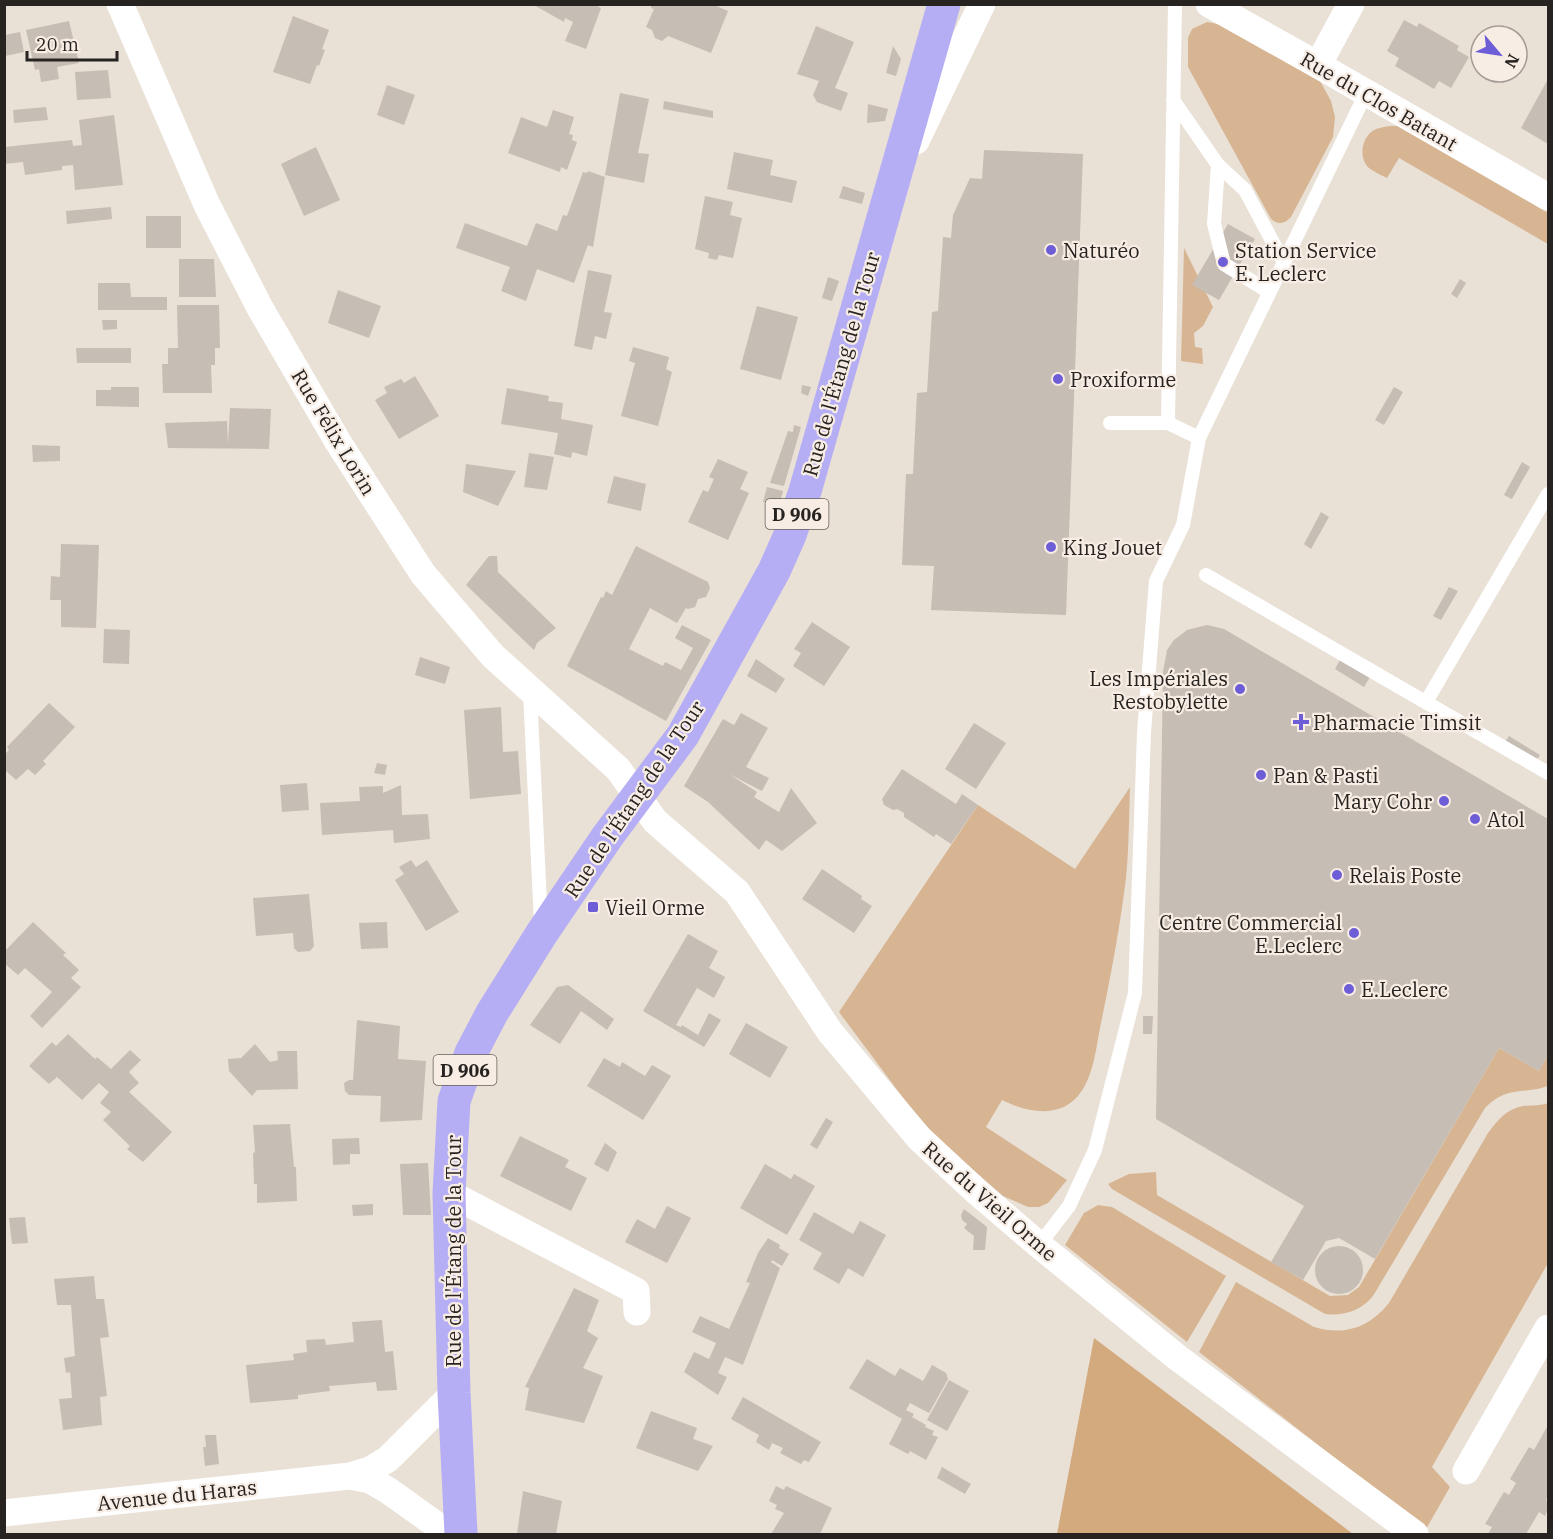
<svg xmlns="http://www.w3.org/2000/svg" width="1553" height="1539" font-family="'IBM Plex Serif',serif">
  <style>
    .green { fill: #d7b593 }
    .forest { fill: #d3a97e }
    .building { fill: #c6bdb4 }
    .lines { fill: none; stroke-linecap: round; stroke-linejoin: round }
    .service { stroke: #fff; stroke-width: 14 }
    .minor { stroke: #fff; stroke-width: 27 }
    .primary { stroke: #b6aef5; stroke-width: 33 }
    .poi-dot { fill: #6d5dd7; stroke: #f7ede4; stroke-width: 2 }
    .labels { text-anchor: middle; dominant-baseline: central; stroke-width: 4.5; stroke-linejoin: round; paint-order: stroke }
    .shield { fill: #f7ede4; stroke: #65605b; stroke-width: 1.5 }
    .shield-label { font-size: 18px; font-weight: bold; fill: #272320 }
    .street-label { font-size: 20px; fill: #272320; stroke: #f7ede4 }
    .poi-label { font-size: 20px; fill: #272320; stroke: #f7ede4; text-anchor: start }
  </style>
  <rect width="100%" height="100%" fill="#e9e0d6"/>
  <path class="green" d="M1207,22L1218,24L1320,81L1331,101L1335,117L1333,137L1291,217C1285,224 1278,225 1271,219L1188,67V38L1192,29Z
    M1390,126H1398L1548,213V244L1399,158L1387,178C1381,175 1374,172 1369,168C1359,159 1361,141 1371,132C1376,128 1384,127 1390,126Z
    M1184,248L1213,307L1203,326L1194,333L1195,347L1202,348L1203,364L1181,361Z
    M1130,787C1129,817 1129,848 1126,878C1120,927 1111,975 1101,1023C1096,1047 1094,1077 1078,1096C1058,1119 1026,1112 1002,1100L986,1127L1067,1180L1048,1203L1039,1207H1028L1003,1196L936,1137L913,1111L839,1012L978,805L1075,869Z
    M1499,1048L1539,1071L1548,1055V1086C1522,1095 1508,1085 1485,1108L1373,1296C1361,1311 1344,1316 1325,1314L1112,1189L1108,1184L1129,1174L1156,1172L1157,1195L1330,1296L1348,1295L1359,1287Z
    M1548,1103V1263L1432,1467L1450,1487L1426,1529L1199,1352L1236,1282L1314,1327C1344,1336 1369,1328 1389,1303L1488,1133C1498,1120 1506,1109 1523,1106C1532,1105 1540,1106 1548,1103Z
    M1098,1205L1112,1207L1226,1276L1187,1342L1065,1245L1084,1213Z"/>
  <path class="forest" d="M1094,1338L1353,1534H1057Z"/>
  <path class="building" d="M532,4H593L601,8L586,49L565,41L573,22L565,18L564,22Z
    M652,4H712L728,11L711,53L668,36L662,41L655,38L652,30L646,27L654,9L651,8Z
    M293,16L329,30L322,49L325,50L319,66L317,65L310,84L273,72Z
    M1404,20L1417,27L1419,23L1440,35L1459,46L1457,50L1469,57L1451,88L1439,81L1434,89L1395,66L1399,58L1387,51Z
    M69,21L79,63L57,67L59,79L41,82L39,69L35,70L26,30Z
    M816,26L854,42L835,88L848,93L841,111L817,102L813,95L819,81L797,74Z
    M20,32L24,52L5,56V35Z
    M893,46L901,59L896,76L886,73Z
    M108,70L111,98L77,100L75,72Z
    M1548,79V144L1521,128Z
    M387,85L415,95L404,125L377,115Z
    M620,93L649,99L638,153L649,154L644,183L605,175Z
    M664,101L713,111V118L663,109Z
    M868,104L888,109L885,121L867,123Z
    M46,107L48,120L14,123L13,110Z
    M553,110L574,117L569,134L573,135L572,140L577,142L567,170L561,167L560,172L508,153L521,117L547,127Z
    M114,115L123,185L75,190L73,165L62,166V170L25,175L23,162L4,164V147L72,140L73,146L82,145L79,120Z
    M316,147L340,200L304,216L281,164Z
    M984,150L1083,154L1066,615L931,610L934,566L902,565L906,474H913L917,393L927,392L932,312L938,311L943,237L951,238L953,215L970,178L982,179Z
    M734,152L773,160L770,175L797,181L792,203L727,189Z
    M588,171L605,177L593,247L588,245L574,283L537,269L526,301L501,291L510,267L456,248L465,223L527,246L536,223L557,231L563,215L567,216L583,172L587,173Z
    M843,186L865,193L862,204L839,198Z
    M705,196L733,202L730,215L742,218L733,258L719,255L717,260L708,258L709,253L695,249Z
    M111,207L112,219L67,224L66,211Z
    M146,216H181V248H146Z
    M1228,224L1255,239L1219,300L1192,285Z
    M179,259H214L216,297H179Z
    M588,270L612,275L604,312L612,313L606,339L595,336L592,350L574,346Z
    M828,277L839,281L832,301L822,298Z
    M1460,279L1466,283L1457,298L1451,294Z
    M98,283H130L131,297H167V310H98Z
    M338,290L381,306L369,338L328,323Z
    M177,305H219L220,348H215V365H211L212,393H163L162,364H168V348H178Z
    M757,306L798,317L781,380L740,369Z
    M102,320H117V329L103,330Z
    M633,347L669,357L666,369L672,372L658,426L621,416L635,363L629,361Z
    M76,348H131V363H77Z
    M415,376L439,416L399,439L375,400L387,393L384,387L401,379L404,383Z
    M802,385L811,387L808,396L801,393Z
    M111,387H139V407L96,406V390H111Z
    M1394,387L1403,392L1384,425L1375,420Z
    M507,388L549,396L548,401L563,403L561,419L593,425L587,456L572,452L571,458L554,454L558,433L501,424Z
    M230,408L271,409L269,449L168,448L165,423L227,421L228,444Z
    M794,425L801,427L784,486L770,483L788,431L793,432Z
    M32,445L60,446V461L33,462Z
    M529,453L554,457L547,490L524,487Z
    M718,459L748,472L740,489L749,493L728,540L688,522L703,490L708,492L714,479L709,477Z
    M1522,462L1530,467L1512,499L1504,495Z
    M466,464L516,471L498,506L463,492Z
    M614,476L646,484L641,511L607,503Z
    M767,487L783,491L779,505L763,502Z
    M1321,512L1329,517L1311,549L1304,544Z
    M61,544L99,545L96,628L61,627V600H50L51,576L60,577Z
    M636,546L708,582L710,588L706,597L698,599L695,607L688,609L686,608L677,623L650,608L629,649L663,666L665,662L681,670L693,648L675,638L682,625L711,640L666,721L567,666L601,597L603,598L606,591L612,595Z
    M489,556H497L498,572L556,628L537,643L534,650L466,585Z
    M1449,587L1458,591L1441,620L1433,616Z
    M812,622L850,647L824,686L793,666L801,653L794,649Z
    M1207,625L1224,629L1548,819V1055L1539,1071L1499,1048L1375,1259L1339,1238L1326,1241L1303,1280L1271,1262L1304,1206L1156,1119L1163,672L1167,650L1174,640L1187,630Z
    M104,629L130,630L129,664L103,663Z
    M420,657L450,667L445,684L415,675Z
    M756,659L785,679L776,693L747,676Z
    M1340,660L1370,677L1364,687L1335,669Z
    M49,703L75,727L43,761L46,764L35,775L28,769L16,780L4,769V755L9,750L7,747Z
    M501,707L503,752L518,751L521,794L470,799L464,710Z
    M741,713L768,728L746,767L769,778L762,791L729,774L757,792L754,797L779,812L791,788L817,823L782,851L766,840L759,850L708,802L684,786L723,719L734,725Z
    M974,723L1006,743L976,789L945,769Z
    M1509,736L1540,755L1534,764L1503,745Z
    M377,763L387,765L385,775L374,773Z
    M902,769L956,804L962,794L978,805L951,844L936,834L934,837L904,817V813L897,809L893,810L884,805L882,799Z
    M307,783L309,810L282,812L280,785Z
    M401,785L402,815L428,814L430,839L394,843L393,830L322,835L320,803L360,801L359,787L383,786V793Z
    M411,860L416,867L427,860L459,912L426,931L395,880L404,874L399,867Z
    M822,869L862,896L861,899L872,906L854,933L802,899Z
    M309,894L314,946L310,951L298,952L294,948L293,933L256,936L253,898Z
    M33,922L66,953L63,955L79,970L71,978L81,987L42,1028L30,1016L52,992L25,968L18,975L4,963V952Z
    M387,922L388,948L361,949L359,923Z
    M688,934L718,951L709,968L725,977L714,998L697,988L676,1025L681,1027L682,1025L698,1035L709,1013L721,1020L704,1047L643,1011Z
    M568,985L614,1019L607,1030L581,1011L560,1044L530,1025L557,987Z
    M1143,1016H1153L1152,1034H1143Z
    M357,1020L400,1026L398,1059L426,1061L422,1120L380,1122L381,1096L349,1095L345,1091L344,1083L349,1080H353Z
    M746,1023L788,1047L770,1078L729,1054Z
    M68,1034L95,1059L97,1057L111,1069L130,1050L141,1060L129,1072L139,1083L129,1092L172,1132L143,1162L127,1149L130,1146L103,1120L111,1112L100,1103L109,1092L99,1083L82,1100L57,1077L49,1084L29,1066L52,1042L56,1046Z
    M255,1044L270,1062L278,1060L277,1051H297L298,1089L257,1090L252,1096L229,1071L228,1059L241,1058Z
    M604,1058L620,1067L622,1062L645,1076L652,1065L671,1076L643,1120L587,1086Z
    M826,1118L833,1122L817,1149L810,1145Z
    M290,1124L294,1167H296L297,1201L257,1203V1184H254L253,1153L255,1152L253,1125Z
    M520,1136L569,1160L565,1167L587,1178L571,1211L500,1176Z
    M359,1138L360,1154H350V1164L333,1165L332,1139Z
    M605,1143L617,1152L608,1172L594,1164Z
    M428,1163L431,1215H403L400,1164Z
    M765,1164L791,1179L794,1174L815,1186L787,1235L740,1208Z
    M373,1204V1215L353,1216L352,1205Z
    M667,1206L691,1218L667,1263L625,1242L637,1219L655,1229Z
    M964,1209L987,1227L985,1250H973L974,1236L964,1228L967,1224L962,1220L961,1215Z
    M814,1212L853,1234L860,1221L886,1235L863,1277L848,1268L839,1284L813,1269L822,1253L799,1240Z
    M25,1217L28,1243L12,1244L9,1218Z
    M768,1238L780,1245L779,1248L789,1254L782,1266L772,1260L771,1262L780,1268L743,1365L725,1357L718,1373L727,1377L718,1395L684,1372L694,1352L709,1359L716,1343L692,1332L700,1316L729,1329L750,1283L746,1282L758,1253Z
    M1315 1270a24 24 0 1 1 48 0a24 24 0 1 1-48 0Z
    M94,1276L96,1299H104L109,1337L100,1338L107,1396L100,1397L102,1425L63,1430L59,1399L72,1398L70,1372L66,1373L64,1358L75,1356L71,1305H57L54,1279Z
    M574,1288L599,1300L587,1331L598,1338L583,1368L603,1376L584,1423L525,1410L529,1388L525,1387Z
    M382,1320L385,1352L393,1351L397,1390L377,1391L376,1382L329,1386L330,1391L298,1395V1399L250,1403L246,1365L294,1360L293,1354L307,1352L306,1340L325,1339L326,1345L354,1342L352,1322Z
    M867,1359L895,1376L900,1368L923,1381L932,1365L946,1373L948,1379L929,1413L910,1403L906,1410L914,1414L912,1417L926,1425L925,1427L934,1431L932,1435L938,1437L926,1460L910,1451L908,1454L889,1444L902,1419L849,1388Z
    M949,1380L969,1391L947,1431L927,1420Z
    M743,1397L821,1442L809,1462L804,1460L801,1464L780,1453L783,1448L772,1443L769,1450L756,1442L759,1435L731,1419Z
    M651,1411L697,1428L693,1439L713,1446L698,1471L636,1448Z
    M1548,1425V1495L1546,1500L1548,1502V1509L1545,1516L1539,1512L1526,1534H1488L1492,1527L1485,1524L1504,1492L1509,1495L1516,1483L1510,1479L1529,1447L1534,1450Z
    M205,1435H216L219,1464L205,1466L203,1447H206Z
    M942,1467L971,1484L965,1494L937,1478Z
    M776,1486L784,1490L786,1486L832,1508L820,1534H771L784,1513L775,1509L777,1505L769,1501Z
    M523,1491L562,1501L556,1534H517Z"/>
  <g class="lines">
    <path class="service" d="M1173,100L1218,165L1214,224L1224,264L1269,292
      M1218,165L1245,190L1284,263
      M1110,423H1168L1199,438L1366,93
      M1168,423L1175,4
      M1206,575L1548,773
      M530,692L541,924
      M1426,702L1548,494
      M1039,1245L1069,1206L1095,1150L1135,993L1144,732L1156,581L1183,525L1199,438"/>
    <path class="minor" d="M120,4L207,205L260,308L338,442L423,574L493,656L618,769L655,821L737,892L830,1032L919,1138L977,1192L1039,1245L1178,1358L1415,1534
      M1209,4L1318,65L1548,197
      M1318,65L1351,4
      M916,141L982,4
      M449,1193L636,1291L637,1312
      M1466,1471L1548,1328
      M350,1476L370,1480L389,1491L449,1534
      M4,1513L350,1476L370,1470L388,1459L454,1393"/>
    <path class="primary" d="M461,1534L454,1393L449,1193L454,1101L471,1053L492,1013L542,933L607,837L683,735L774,571L790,535L805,491L944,4"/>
  </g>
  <g class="poi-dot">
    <circle cx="1051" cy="250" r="6"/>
    <circle cx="1223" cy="262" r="6"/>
    <circle cx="1058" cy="379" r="6"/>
    <circle cx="1051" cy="547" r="6"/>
    <circle cx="1240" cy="689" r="6"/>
    <path d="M1298 713h6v6h6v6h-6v6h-6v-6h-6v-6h6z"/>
    <circle cx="1261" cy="775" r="6"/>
    <circle cx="1444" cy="801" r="6"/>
    <circle cx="1475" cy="819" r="6"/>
    <circle cx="1337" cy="875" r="6"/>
    <rect x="587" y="901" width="12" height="12" rx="3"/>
    <circle cx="1354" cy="933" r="6"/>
    <circle cx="1349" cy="989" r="6"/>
  </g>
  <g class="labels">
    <g class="shield">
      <rect x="765.5" y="499" width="63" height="30" rx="4.5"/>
      <rect x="433.5" y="1055" width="63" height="30" rx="4.5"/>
    </g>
    <g class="shield-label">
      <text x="797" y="514">D 906</text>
      <text x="465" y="1070">D 906</text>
    </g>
    <g class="street-label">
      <text transform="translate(1379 101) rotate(30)">Rue du Clos Batant</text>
      <text transform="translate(841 364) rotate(-74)">Rue de l'Étang de la Tour</text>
      <text transform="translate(334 432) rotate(59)">Rue Félix Lorin</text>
      <text transform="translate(634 799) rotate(-56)">Rue de l'Étang de la Tour</text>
      <text transform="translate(990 1201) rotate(41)">Rue du Vieil Orme</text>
      <text transform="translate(453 1251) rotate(-90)">Rue de l'Étang de la Tour</text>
      <text transform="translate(177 1495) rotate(-6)">Avenue du Haras</text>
    </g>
    <g class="poi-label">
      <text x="1063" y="250">Naturéo</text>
      <text x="1235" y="250">Station Service<tspan x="1235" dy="23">E. Leclerc</tspan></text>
      <text x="1070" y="379">Proxiforme</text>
      <text x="1063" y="547">King Jouet</text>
      <text x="1228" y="678" text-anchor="end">Les Impériales<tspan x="1228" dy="23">Restobylette</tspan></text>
      <text x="1313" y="722">Pharmacie Timsit</text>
      <text x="1273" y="775">Pan &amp; Pasti</text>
      <text x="1432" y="801" text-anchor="end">Mary Cohr</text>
      <text x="1487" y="819">Atol</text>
      <text x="1349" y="875">Relais Poste</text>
      <text x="605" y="907">Vieil Orme</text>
      <text x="1342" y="922" text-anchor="end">Centre Commercial<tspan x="1342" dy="23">E.Leclerc</tspan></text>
      <text x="1361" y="989">E.Leclerc</text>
    </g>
  </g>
  <rect width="1553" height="1539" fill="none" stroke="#272320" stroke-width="12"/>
  <g transform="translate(1499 54) rotate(119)"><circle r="28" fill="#f7ede4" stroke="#a49c96" stroke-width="1.5"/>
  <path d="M0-4.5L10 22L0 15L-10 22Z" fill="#6d5dd7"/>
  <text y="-9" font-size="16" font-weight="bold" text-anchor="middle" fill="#272320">N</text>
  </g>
  <path d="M27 51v9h90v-9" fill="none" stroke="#272320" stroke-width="3"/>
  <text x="36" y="51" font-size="18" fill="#272320" stroke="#f7ede4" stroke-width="4.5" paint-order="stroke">20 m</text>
</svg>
